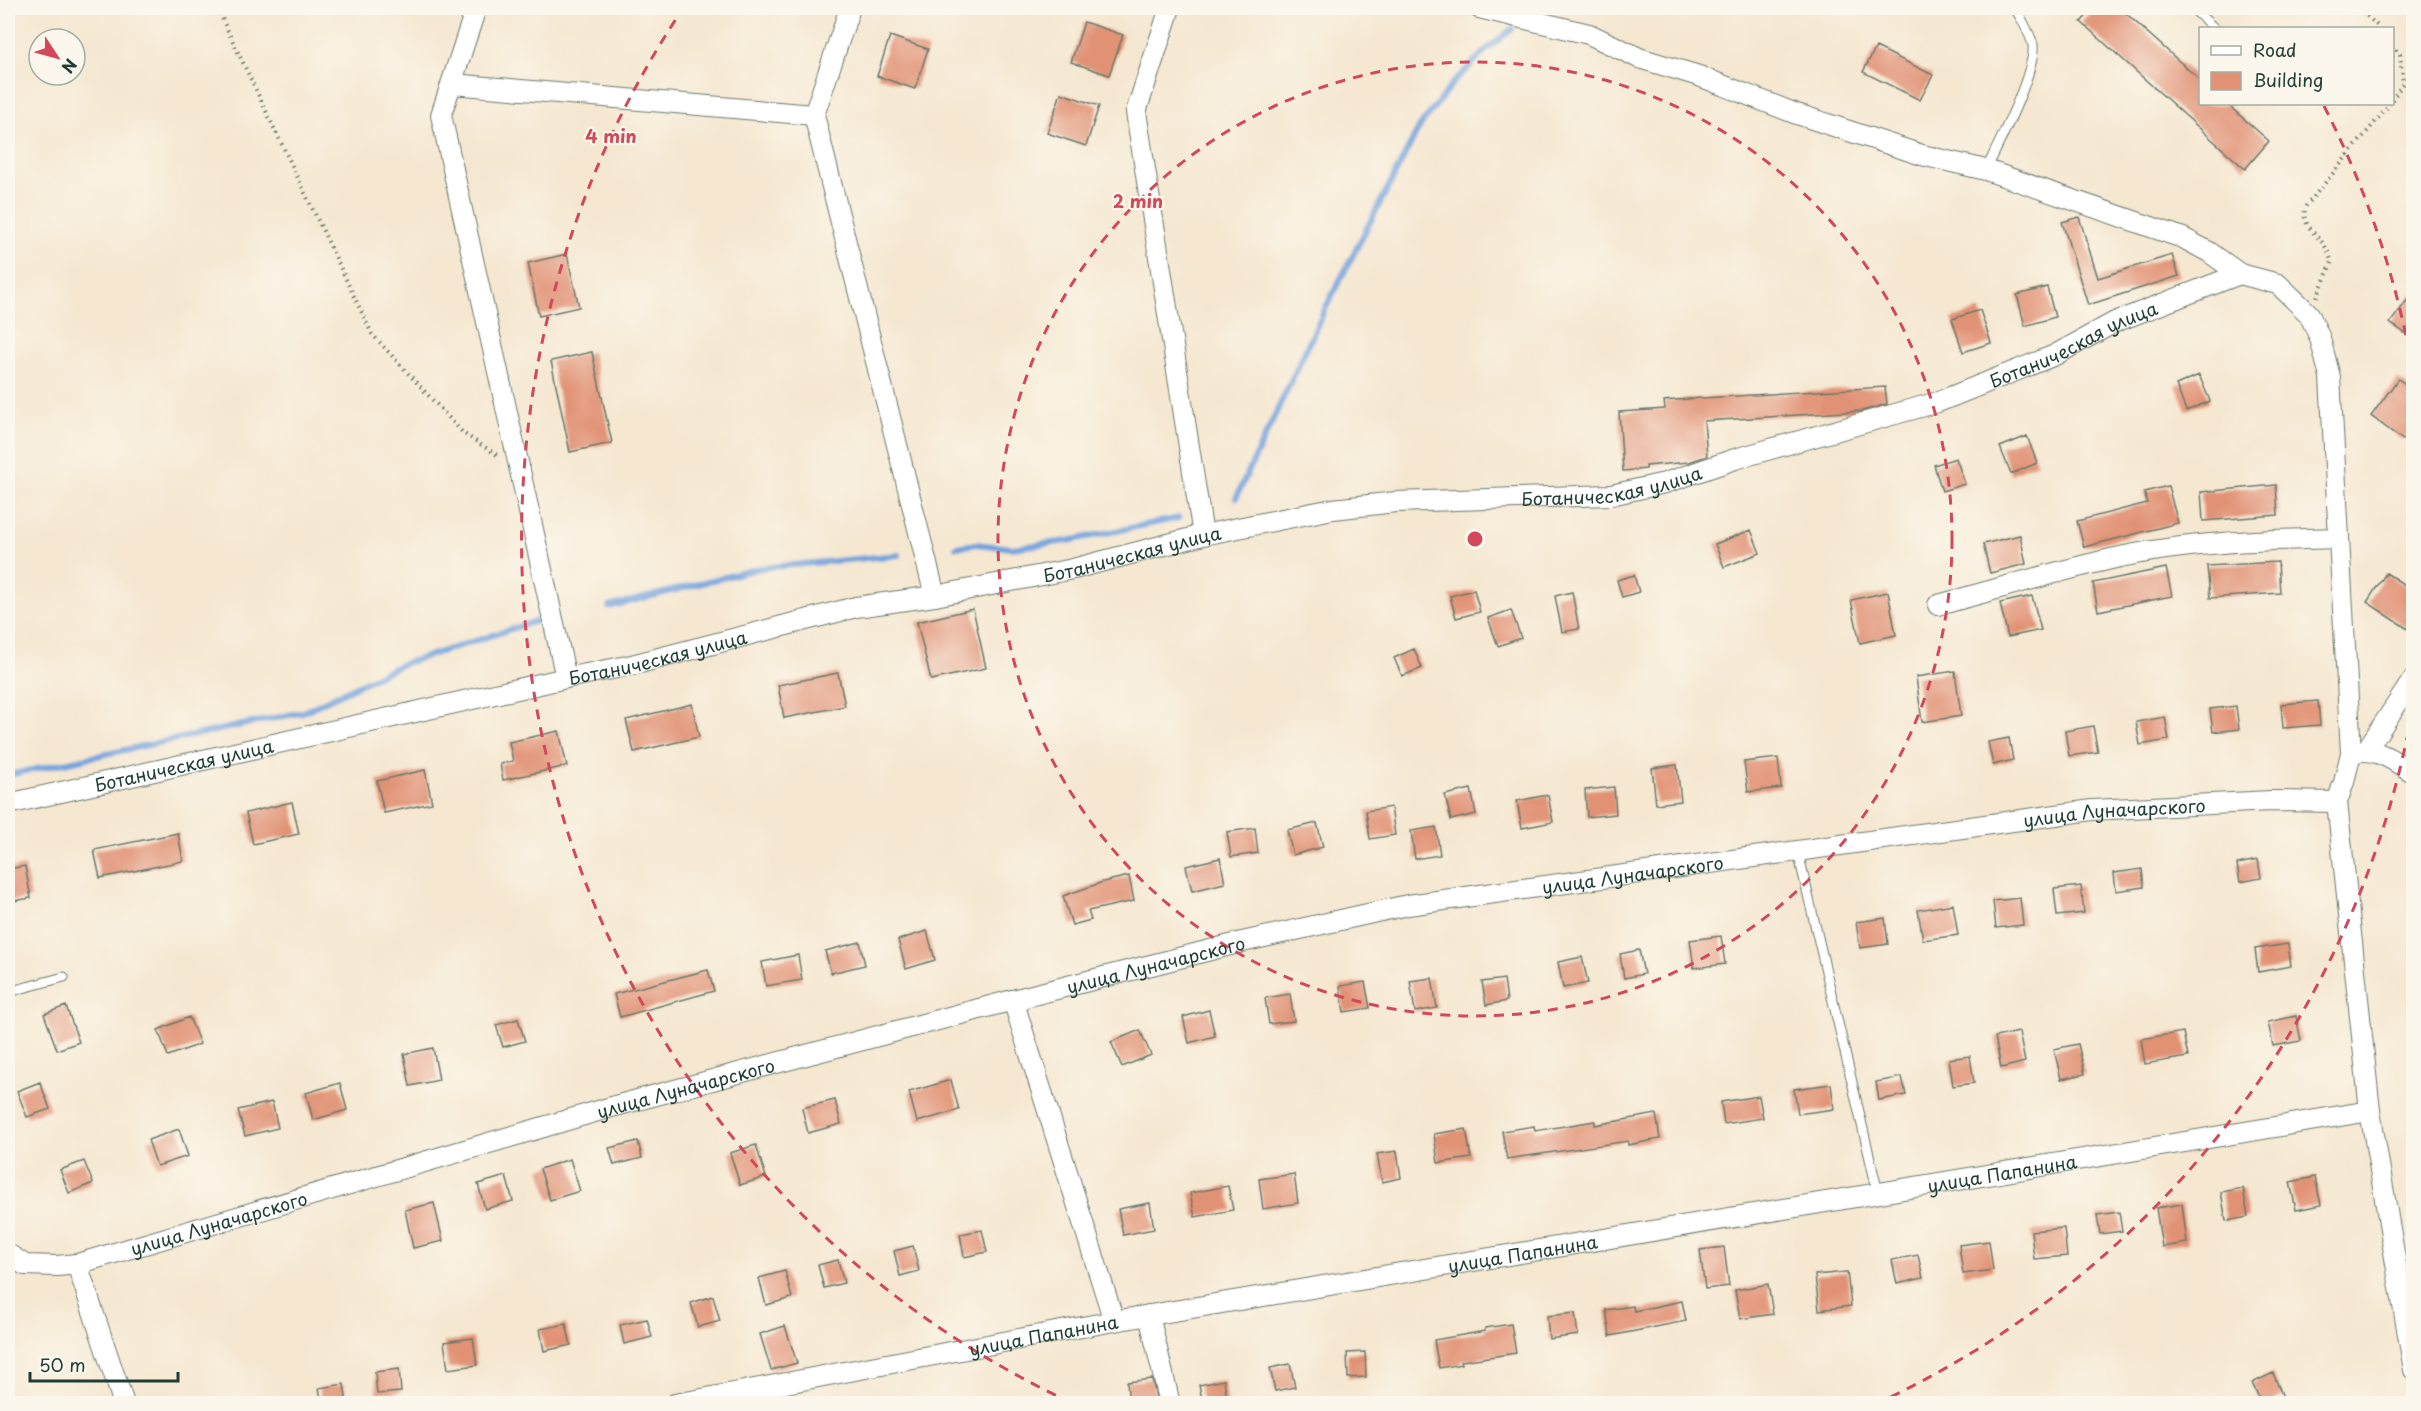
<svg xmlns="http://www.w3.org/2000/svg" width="2421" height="1411" font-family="'Playpen Sans',sans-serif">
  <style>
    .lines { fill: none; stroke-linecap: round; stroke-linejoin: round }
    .stream { stroke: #73a2dc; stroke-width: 6 }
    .building { fill: #e19274 }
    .service-casing { stroke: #6a786b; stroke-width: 11 }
    .minor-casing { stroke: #6a786b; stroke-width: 22 }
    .path { stroke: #6a786b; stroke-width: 4; stroke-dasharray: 1.5 4.5; stroke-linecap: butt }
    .service { stroke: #fff; stroke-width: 9 }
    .minor { stroke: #fff; stroke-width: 20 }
    .ring { fill: none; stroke: #d1495b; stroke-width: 3; stroke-dasharray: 10 8 }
    .labels { text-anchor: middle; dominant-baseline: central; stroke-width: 4.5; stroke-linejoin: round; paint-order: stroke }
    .street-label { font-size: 18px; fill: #1f3d34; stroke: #fbf7ec }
    .centre { fill: #d1495b; stroke: #fbf7ec; stroke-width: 3 }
    .ring-label { font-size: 18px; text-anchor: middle; font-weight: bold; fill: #d1495b; stroke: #fbf7ec; stroke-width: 4.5; stroke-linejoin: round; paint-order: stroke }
  </style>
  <rect width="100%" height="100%" fill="#fbf7ec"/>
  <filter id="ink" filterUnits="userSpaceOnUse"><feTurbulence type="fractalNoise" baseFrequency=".0167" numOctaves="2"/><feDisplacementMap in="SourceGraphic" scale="12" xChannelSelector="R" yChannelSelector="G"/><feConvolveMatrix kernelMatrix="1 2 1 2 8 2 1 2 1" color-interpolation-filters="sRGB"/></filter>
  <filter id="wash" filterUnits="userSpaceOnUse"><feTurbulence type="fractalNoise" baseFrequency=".008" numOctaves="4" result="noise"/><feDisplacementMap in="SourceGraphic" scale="24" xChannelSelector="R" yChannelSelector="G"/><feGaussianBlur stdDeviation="1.35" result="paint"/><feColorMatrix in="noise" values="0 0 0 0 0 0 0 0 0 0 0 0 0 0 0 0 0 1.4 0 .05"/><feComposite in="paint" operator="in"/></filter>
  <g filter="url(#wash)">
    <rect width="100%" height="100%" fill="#f5e7d0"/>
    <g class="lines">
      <path class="stream" d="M1236,498L1325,309L1420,126L1452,84L1485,51L1512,29
        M956,547L976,544L1012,548L1068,541L1179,518
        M609,607L760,568L899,555
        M8,775L303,712L400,665L549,617"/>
    </g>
    <g id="blocks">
      <path class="building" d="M2094,8H2120L2200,80V104H2227L2269,141L2245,169L2081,22Z
        M1084,22L1123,35L1109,75L1071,62Z
        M890,36L928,49L915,89L877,76Z
        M1876,47L1933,75L1920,100L1863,72Z
        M1061,93L1099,106L1086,146L1047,133Z
        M2079,217L2098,278L2172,255L2179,276L2088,305L2062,222Z
        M567,254L579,307L539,316L528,263Z
        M2047,287L2055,317L2025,326L2017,295Z
        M2414,291V339L2390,323Z
        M1980,310L1991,343L1963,352L1952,319Z
        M592,352L612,443L570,452L551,361Z
        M2199,375L2210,401L2186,411L2176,385Z
        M2398,379L2414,390V427L2403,440L2371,416Z
        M1885,387L1887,404L1862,411L1704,421L1707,456L1689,462L1646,466V469L1623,471L1619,412L1665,409L1664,401L1702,398Z
        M2027,436L2037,463L2011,474L2000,447Z
        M1956,458L1965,484L1942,491L1934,465Z
        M2276,485L2278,515L2203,521L2201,492Z
        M2168,486L2178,523L2084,547L2077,521L2147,503L2144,492Z
        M1751,530L1760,553L1724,567L1715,544Z
        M2020,535L2026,564L1990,573L1983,544Z
        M2278,562L2280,593L2210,598L2207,566Z
        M2166,568L2172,596L2098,611L2093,583Z
        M2386,573L2414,591V633L2367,602Z
        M1634,575L1639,592L1622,597L1617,580Z
        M1474,590L1480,612L1456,618L1450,596Z
        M1572,592L1579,629L1562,632L1555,596Z
        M1888,592L1896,635L1860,643L1851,600Z
        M2032,596L2041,630L2008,637L2000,603Z
        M973,609L986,668L931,680L917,622Z
        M1511,610L1521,638L1498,646L1488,618Z
        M1414,649L1422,668L1402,676L1394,658Z
        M1955,671L1961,716L1922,722L1916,677Z
        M838,673L845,706L784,718L778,685Z
        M2318,701L2320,725L2283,728L2281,704Z
        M692,704L699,737L634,752L626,720Z
        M2236,706L2239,729L2213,732L2210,709Z
        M2165,717L2169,740L2140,745L2136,722Z
        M2093,726L2098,752L2069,756L2065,731Z
        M559,731L567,766L503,780L500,764L513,761L509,742Z
        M2009,738L2013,760L1993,765L1988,742Z
        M1778,758L1781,788L1748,792L1744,762Z
        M1677,765L1681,801L1656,804L1652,768Z
        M425,770L432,803L384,813L377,781Z
        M1614,787L1616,814L1587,817L1585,790Z
        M1471,789L1476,814L1451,820L1445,795Z
        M1548,795L1553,822L1522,828L1517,801Z
        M292,802L299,834L253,844L246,813Z
        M1391,807L1395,835L1370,839L1366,811Z
        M1317,823L1323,847L1293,855L1287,830Z
        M1436,827L1440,855L1415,859L1411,831Z
        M1255,828L1258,853L1231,857L1227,832Z
        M178,833L183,861L100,878L94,850Z
        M1220,858L1225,883L1192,891L1186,866Z
        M2258,860L2261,878L2240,882L2237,864Z
        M25,866L31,898L8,902V869Z
        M2142,869L2144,887L2116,891L2114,873Z
        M1129,876L1134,901L1088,911L1091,920L1072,925L1063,896L1103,882Z
        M2081,886L2084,913L2057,916L2054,889Z
        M2020,898L2023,925L1996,928L1993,901Z
        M1953,904L1958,935L1923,940L1918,910Z
        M1885,918L1888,944L1860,948L1856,922Z
        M927,931L935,960L906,969L898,940Z
        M1721,936L1725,964L1694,968L1690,940Z
        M860,942L865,965L831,973L825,951Z
        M2288,944L2291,966L2258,972L2255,949Z
        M1639,950L1644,974L1624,978L1620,954Z
        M798,955L802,980L766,986L762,962Z
        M1582,957L1588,983L1563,988L1558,962Z
        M708,970L714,991L620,1017L614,994Z
        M1432,978L1437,1008L1415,1012L1410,981Z
        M1504,979L1507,1001L1486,1005L1482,982Z
        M1365,982L1370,1008L1344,1012L1340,986Z
        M1290,994L1294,1021L1269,1024L1265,998Z
        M66,1006L79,1042L57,1050L44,1014Z
        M1209,1010L1215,1036L1189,1043L1183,1017Z
        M2296,1016L2301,1041L2273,1046L2268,1022Z
        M189,1017L200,1044L168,1056L158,1030Z
        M518,1019L525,1041L503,1047L496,1025Z
        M1140,1030L1151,1055L1122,1067L1111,1042Z
        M2019,1032L2025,1062L2001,1068L1995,1037Z
        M2183,1032L2188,1057L2145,1064L2141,1039Z
        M2078,1044L2085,1074L2061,1079L2054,1049Z
        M433,1048L439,1080L410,1086L404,1054Z
        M1970,1056L1974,1083L1953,1086L1949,1059Z
        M1902,1077L1906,1095L1879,1100L1876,1082Z
        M951,1080L959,1110L917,1122L909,1092Z
        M40,1082L50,1109L27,1117L17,1091Z
        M340,1083L347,1110L313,1120L306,1093Z
        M1831,1084L1834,1109L1798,1114L1794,1089Z
        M1759,1096L1763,1118L1724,1124L1721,1102Z
        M835,1100L841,1124L808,1133L802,1108Z
        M272,1102L278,1128L245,1136L238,1110Z
        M1656,1114L1660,1139L1628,1145V1141L1507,1159L1502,1131L1534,1126L1535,1131L1595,1121V1125Z
        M179,1129L188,1156L157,1166L148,1140Z
        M1466,1129L1471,1158L1438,1163L1434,1134Z
        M638,1141L642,1158L614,1165L609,1148Z
        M756,1145L766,1177L740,1185L730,1153Z
        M1397,1151L1401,1178L1382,1182L1377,1154Z
        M570,1159L580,1191L550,1200L540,1169Z
        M84,1161L93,1183L69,1193L60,1170Z
        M1294,1174L1298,1203L1263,1209L1259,1179Z
        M506,1176L513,1201L485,1209L478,1184Z
        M2315,1177L2321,1205L2296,1210L2290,1182Z
        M1228,1186L1233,1210L1195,1217L1190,1193Z
        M2243,1188L2248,1217L2226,1221L2221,1192Z
        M434,1203L443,1241L413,1248L405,1210Z
        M1150,1203L1154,1229L1123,1235L1118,1209Z
        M2182,1204L2187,1243L2162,1247L2156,1208Z
        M2119,1212L2122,1231L2100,1234L2097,1215Z
        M2064,1228L2067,1256L2034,1259L2031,1231Z
        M982,1230L987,1252L964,1257L960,1234Z
        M1989,1241L1993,1270L1963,1274L1959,1245Z
        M913,1246L919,1271L900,1276L894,1251Z
        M1724,1247L1729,1286L1705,1289L1700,1250Z
        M1918,1255L1923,1278L1897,1284L1892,1260Z
        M838,1260L844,1283L824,1288L818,1265Z
        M785,1271L792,1298L766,1305L759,1278Z
        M1847,1272L1851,1306L1819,1310L1815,1275Z
        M1768,1284L1773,1314L1740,1319L1735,1290Z
        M713,1296L720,1321L698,1327L691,1303Z
        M1682,1301L1686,1321L1610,1336L1606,1310L1633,1306L1634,1311Z
        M1575,1313L1578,1335L1549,1339L1547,1316Z
        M647,1319L652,1337L624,1344L620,1325Z
        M566,1324L571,1345L544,1351L540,1329Z
        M1511,1324L1516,1353L1461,1361L1462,1364L1439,1368L1434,1340L1485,1331V1328Z
        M785,1326L797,1363L771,1370L760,1334Z
        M473,1338L477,1365L448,1369L444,1342Z
        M1365,1352L1366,1377L1348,1378L1347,1353Z
        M1290,1364L1295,1387L1275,1391L1270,1368Z
        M399,1369L401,1392L377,1394L375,1372Z
        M2273,1373L2283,1397L2269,1404H2262L2252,1383Z
        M1152,1379L1157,1401L1129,1404L1127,1382Z
        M1224,1380L1228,1404H1203L1199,1385Z
        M344,1384L347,1404H322L319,1388Z"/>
    </g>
  </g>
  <g filter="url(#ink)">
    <use href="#blocks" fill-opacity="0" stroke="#6a786b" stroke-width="1.5"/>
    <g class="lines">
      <g class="service-casing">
        <path id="service" d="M2192,8L2214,28
          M1986,170C1998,145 2036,71 2033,45C2031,36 2020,16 2015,8
          M1798,852L1878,1193
          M8,992L64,977"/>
      </g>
      <g class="minor-casing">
        <g id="minor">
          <path d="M476,8L441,115L566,678"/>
          <path d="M850,8L814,115L935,596"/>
          <path d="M1170,8L1136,112L1203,535"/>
          <path d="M1479,8L1589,34L1639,58L1699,76L1794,113L1922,155L1986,170L2183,238L2209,252L2240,274L2278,284L2309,314L2320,338L2330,377L2351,753L2344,782L2337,802L2370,1111L2414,1370"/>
          <path d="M452,84L814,115"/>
          <path d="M1938,605C1995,590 2053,572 2111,559C2184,542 2263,540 2339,538"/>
          <path d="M2367,749L2414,678"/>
          <path d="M2356,752C2378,747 2395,762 2414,773"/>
          <path id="s1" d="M8,804L566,678L632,665L856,607L935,596L1073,569L1203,535L1333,509L1396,502L1611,495L1665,483L1735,459L1938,402L2055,355L2115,322L2240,274"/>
          <path d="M1013,1000L1114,1321"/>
          <path id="s2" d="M8,1254L25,1265L57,1266L77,1264L615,1106L1013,1000L1242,942L1408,905L2092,810L2271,801L2337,802"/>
          <path d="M77,1264L124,1404"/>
          <path d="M1149,1315L1170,1404"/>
          <path id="s3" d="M675,1404L1114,1321L2370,1111"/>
        </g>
      </g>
      <path class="path" d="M217,8L372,334L463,433L497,455
        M2358,8L2380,28
        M2392,45L2400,54L2403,83L2392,100
        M2317,297L2332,262C2330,258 2329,252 2326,248C2318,234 2299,225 2306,206L2390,104"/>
      <use href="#service" class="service"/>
      <use href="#minor" class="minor"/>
    </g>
  </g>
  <g class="ring">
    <circle cx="1475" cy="539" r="477"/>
    <path d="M2412 713A953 953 0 0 1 1878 1403M1072 1403A953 953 0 0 1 680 13M2324 106A953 953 0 0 1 2412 365"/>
  </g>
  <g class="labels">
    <g class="street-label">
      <text stroke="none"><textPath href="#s1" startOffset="2124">Ботаническая улица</textPath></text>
      <text stroke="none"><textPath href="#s1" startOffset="1638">Ботаническая улица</textPath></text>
      <text stroke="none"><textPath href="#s1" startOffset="1152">Ботаническая улица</textPath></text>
      <text stroke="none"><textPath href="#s1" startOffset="666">Ботаническая улица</textPath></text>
      <text stroke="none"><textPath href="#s1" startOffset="180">Ботаническая улица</textPath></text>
      <text stroke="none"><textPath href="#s2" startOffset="2164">улица Луначарского</textPath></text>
      <text stroke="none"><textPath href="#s2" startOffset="1678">улица Луначарского</textPath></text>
      <text stroke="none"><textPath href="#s2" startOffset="1192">улица Луначарского</textPath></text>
      <text stroke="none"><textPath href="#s2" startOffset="706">улица Луначарского</textPath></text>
      <text stroke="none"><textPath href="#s3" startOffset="1347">улица Папанина</textPath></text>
      <text stroke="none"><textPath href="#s2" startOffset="220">улица Луначарского</textPath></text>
      <text stroke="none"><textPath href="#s3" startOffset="861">улица Папанина</textPath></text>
      <text stroke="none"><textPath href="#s3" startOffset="375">улица Папанина</textPath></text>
    </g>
  </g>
  <circle cx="1475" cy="539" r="9" class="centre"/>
  <g class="ring-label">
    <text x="611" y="143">4 min</text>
    <text x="1138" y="208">2 min</text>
  </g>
  <rect width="2421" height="1411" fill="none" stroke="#fbf7ec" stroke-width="30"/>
  <rect x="2199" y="27" width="195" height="78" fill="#fbf7ec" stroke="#a3ada2" stroke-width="1.5"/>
  <rect x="2211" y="46" width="30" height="9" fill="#ffffff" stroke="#a3ada2" stroke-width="1.5"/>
  <text x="2253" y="57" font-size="18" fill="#1f3d34">Road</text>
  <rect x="2211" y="72" width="30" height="18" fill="#e19274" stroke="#a3ada2" stroke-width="1.5"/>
  <text x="2253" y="87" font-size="18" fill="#1f3d34">Building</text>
  <g transform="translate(57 57) rotate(126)"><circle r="28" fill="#fbf7ec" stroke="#a3ada2" stroke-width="1.5"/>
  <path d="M0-4.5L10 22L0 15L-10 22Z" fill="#d1495b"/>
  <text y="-9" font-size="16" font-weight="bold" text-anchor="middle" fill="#1f3d34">N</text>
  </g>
  <path d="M30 1372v9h148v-9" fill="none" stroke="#1f3d34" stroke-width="3"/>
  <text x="39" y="1372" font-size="18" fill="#1f3d34" stroke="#fbf7ec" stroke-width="4.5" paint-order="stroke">50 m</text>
</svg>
